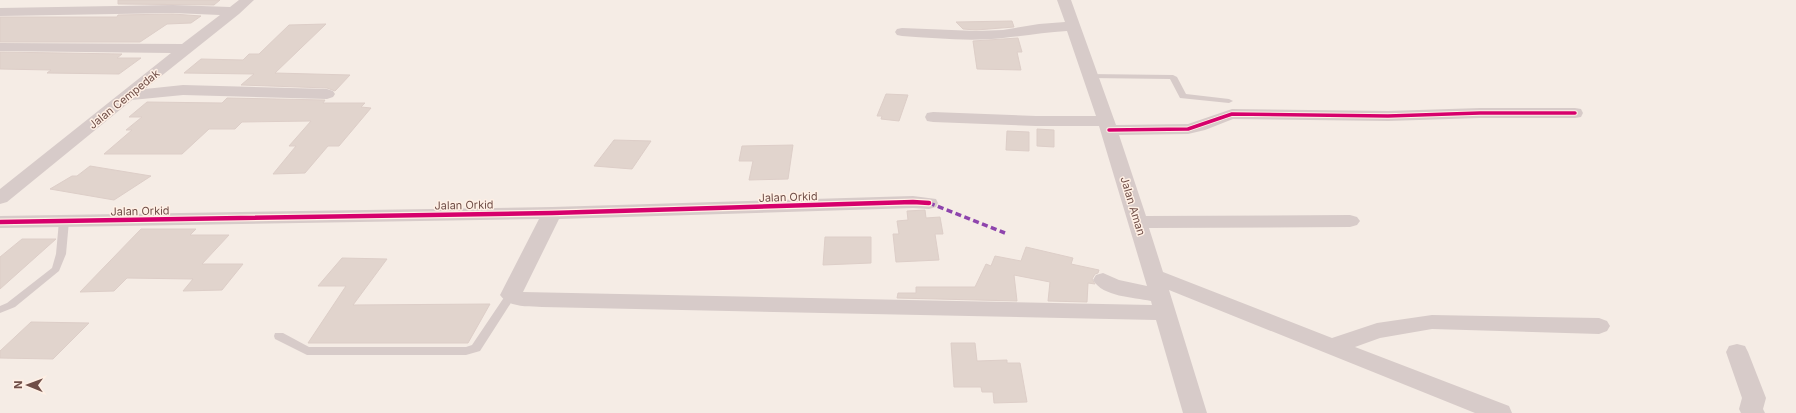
<svg xmlns="http://www.w3.org/2000/svg" width="1796" height="413" font-family="Inter,sans-serif">
  <style>
    .building { fill: #e1d4cd; stroke: #ddcec8 }
    .lines { fill: none; stroke-linecap: round; stroke-linejoin: round }
    .lane { fill: #d7cbc9; fill-rule: evenodd }
    .street { fill: #d7cbc9; fill-rule: evenodd }
    .quiet { stroke: #8e44ad; stroke-width: 3.5; stroke-dasharray: 6 3.5; stroke-linecap: butt }
    .cycleway-far1-casing { stroke: #fff0e5; stroke-width: 5.5 }
    .cycleway-casing { stroke: #fff0e5; stroke-width: 7 }
    .cycleway-far1 { stroke: #d6006c; stroke-width: 3.5 }
    .cycleway { stroke: #d6006c; stroke-width: 4.5 }
    .labels { text-anchor: middle; dominant-baseline: central; stroke-width: 3; stroke-linejoin: round; paint-order: stroke }
    .street-label { font-size: 11px; fill: #714f48; stroke: #fff0e5 }
  </style>
  <rect width="100%" height="100%" fill="#f5ece5"/>
  <path class="building" d="M118,0H220L214,5L118,4Z
    M173,14L201,16L191,23L167,24L140,42H0V17H117L118,15Z
    M1012,21L1014,27L976,30L963,29L956,22Z
    M326,24L275,73L350,75L335,91L327,88L241,85L254,74L184,73L201,59L243,60L249,54H259L289,25Z
    M1018,38L1022,52H1017L1021,70L977,69L973,41Z
    M0,52L122,54L117,58H141L119,74L47,73L51,70L0,69Z
    M886,94L908,95L899,121L881,119L882,116H877Z
    M227,98L325,100L323,103H365L361,107L371,108L339,146H328L305,173L273,174L296,146H289L311,121L242,122L235,129H209L182,154H104L132,130H126L142,117H129L147,102L222,103Z
    M1037,129L1054,130V147L1037,146Z
    M1007,131L1029,132V151L1006,150Z
    M614,140L651,141L632,169L594,166Z
    M793,145L788,179L749,180L753,161H739L742,146Z
    M90,166L151,176L114,200L50,189L72,176H77Z
    M925,210L926,218L940,217L943,234H935L939,260L896,262L893,234H899L897,221L908,220L907,211Z
    M141,229H196L190,235H229L202,264H243L222,290L183,291L193,279L127,278L114,291L80,292Z
    M825,237H871V263L823,265Z
    M22,239H56L0,289V257Z
    M1026,247L1073,258L1071,264L1099,270L1098,273L1095,274L1092,279L1095,284L1088,283L1087,302L1048,301L1050,282L1014,275L1017,301L897,298L898,293H916V287H975L986,264L991,266L995,256L1021,261Z
    M342,258L387,259L353,305L490,304L468,343H308L346,286H318Z
    M31,322L89,323L53,359L0,358V351Z
    M951,343H975L977,361L1007,360V363H1020L1027,402L994,403L993,392H982L981,387H954Z"/>
  <g class="lines">
    <path class="lane" d="M1087,74L1173,75L1177,77L1186,94L1229,99L1233,101L1229,103L1180,98L1170,79L1090,78L1086,76Z
      M64,218L69,221L66,254L59,271L15,307L0,313V306L7,303L52,268L56,254L59,221Z
      M511,292L515,293L516,295L480,351L466,355H307L275,339L274,336L275,333H283L309,347H466L472,345L507,293Z"/>
    <path class="street" d="M239,0H254L239,14L145,89L183,85L327,89L333,91L335,94L333,97L327,99L183,95L132,100L7,202L0,204V189L171,53L0,51V43L182,44L220,15L173,13L0,16V8L173,5L230,7Z
      M1057,0H1071L1116,125L1188,124L1232,109L1388,111L1480,108H1575L1581,109L1583,113L1581,117L1575,118H1480L1388,121L1233,119L1205,130L1188,134L1119,135L1146,216L1350,215L1357,217L1360,221L1357,225L1350,227L1149,228L1163,272L1332,338L1377,323L1432,315L1599,318L1607,321L1610,326L1607,331L1599,334L1432,329L1380,338L1355,347L1509,406L1512,413H1475L1169,290L1207,413H1183L1156,320L542,307C528,306 509,308 500,295L539,219L0,228V216L552,207L913,196L936,199L938,203L936,207L929,209L913,208L559,219L523,292L1152,305L1151,301C1133,297 1103,297 1093,280L1096,275L1103,273L1119,280L1147,286L1099,126H1036L933,122L927,121L925,117L927,113L933,112L1036,116H1096L1067,31C1046,32 1025,36 1003,38C970,42 935,38 902,36L897,35L895,32L897,29L902,28L976,31L1003,30L1039,24L1065,22Z
      M1737,344L1745,346L1748,352L1766,398L1763,409L1765,413H1741L1739,409L1742,398L1726,352L1729,346Z"/>
    <path class="quiet" d="M929,203L1005,233"/>
    <g class="cycleway-far1-casing">
      <path id="cycleway-far1" d="M1109,130L1188,129L1232,114L1388,116L1480,113H1575"/>
    </g>
    <g class="cycleway-casing">
      <path id="cycleway" d="M0,222L552,213L913,202L929,203"/>
    </g>
    <use href="#cycleway-far1" class="cycleway-far1"/>
    <use href="#cycleway" class="cycleway"/>
  </g>
  <g class="labels">
    <g class="street-label">
      <text transform="translate(124 99) rotate(-39)">Jalan Cempedak</text>
      <text transform="translate(788 197) rotate(-2)">Jalan Orkid</text>
      <text transform="translate(464 205) rotate(-1)">Jalan Orkid</text>
      <text transform="translate(1133 206) rotate(73)">Jalan Aman</text>
      <text transform="translate(140 211) rotate(-1)">Jalan Orkid</text>
    </g>
  </g>
  <g transform="translate(28 385) rotate(271)" stroke="#fff0e5" stroke-width="3" paint-order="stroke">
  <path d="M0-3L7 15L0 10L-7 15Z" fill="#714f48"/>
  <text y="-6" font-size="11" font-weight="bold" text-anchor="middle" fill="#714f48">N</text>
  </g>
</svg>
